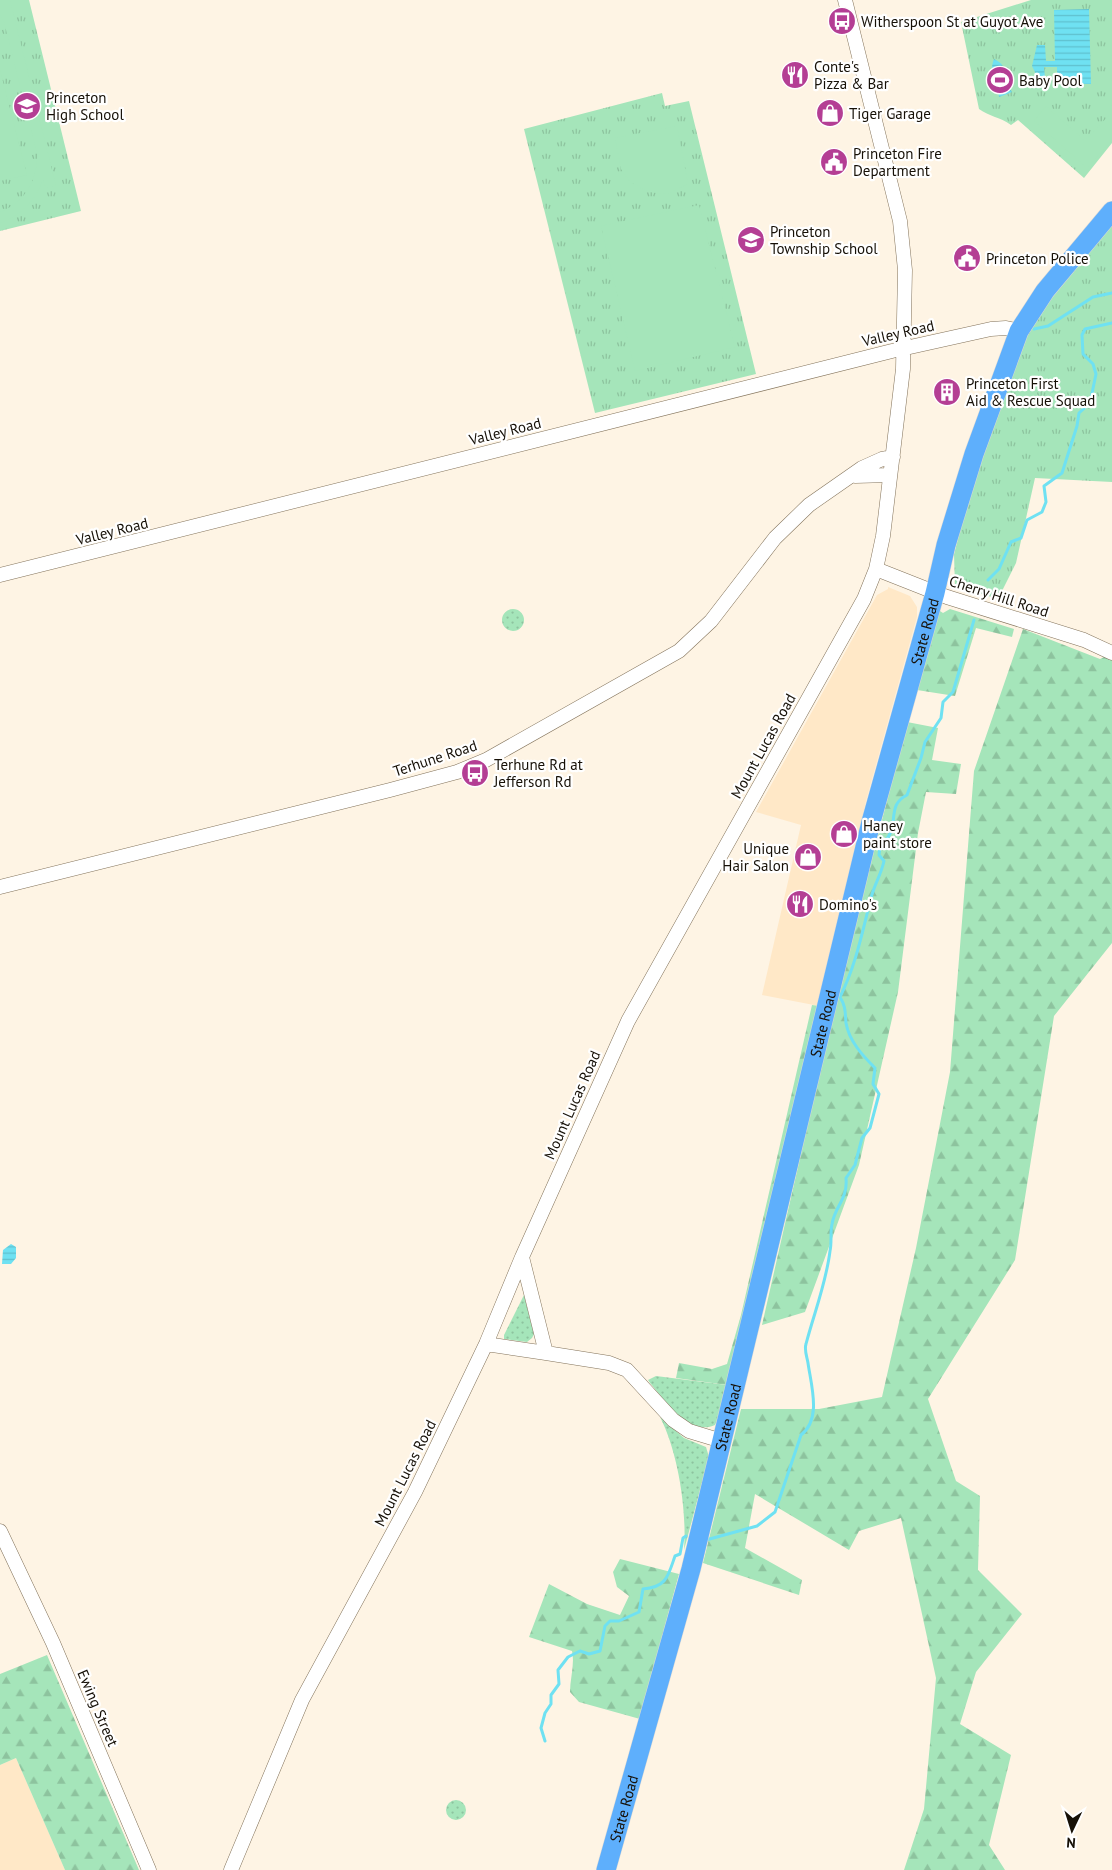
<svg xmlns="http://www.w3.org/2000/svg" width="1112" height="1870" font-family="'PT Sans',sans-serif">
  <style>
    .built { fill: #ffe8c7 }
    .grass { fill: url(#grass-dots) }
    .forest { fill: url(#forest-firs) }
    .park { fill: url(#park-tufts) }
    .pitch { fill: #a5e5ba }
    .water { fill: url(#water-rules) }
    .lines { fill: none; stroke-linecap: round; stroke-linejoin: round }
    .stream { stroke: #6fe1f2; stroke-width: 3 }
    .minor-casing { stroke: #83735b; stroke-width: 15 }
    .highway-casing { stroke: #dad9d7; stroke-width: 20 }
    .minor { stroke: #fff; stroke-width: 14 }
    .highway { stroke: #5eaffc; stroke-width: 19 }
    .labels { text-anchor: middle; dominant-baseline: central; stroke-width: 4.5; stroke-linejoin: round; paint-order: stroke }
    .poi-label { font-size: 15px; fill: #161007; stroke: #fff; text-anchor: start }
    .street-label { font-size: 15px; fill: #161007; stroke: #fff }
  </style>
  <defs>
    <pattern id="grass-dots" width="8" height="8" patternUnits="userSpaceOnUse" patternTransform="scale(1.25)"><rect width="8" height="8" fill="#a5e5ba"/><path d="M2 2h.1M6 6h.1" fill="none" stroke="#8dc39e" stroke-width="1.8" stroke-linecap="round"/></pattern>
    <pattern id="forest-firs" width="22" height="20" patternUnits="userSpaceOnUse" patternTransform="scale(1.25)"><rect width="22" height="20" fill="#a5e5ba"/><path d="M5 1l3.5 6h-7zM16 11l3.5 6h-7z" fill="#8dc39e"/></pattern>
    <pattern id="park-tufts" width="24" height="20" patternUnits="userSpaceOnUse" patternTransform="scale(1.25)"><rect width="24" height="20" fill="#a5e5ba"/><path d="M3 7l-1-3M5 7V3M7 7l1-3M15 17l-1-3M17 17v-4M19 17l1-3" fill="none" stroke="#8dc39e"/></pattern>
    <pattern id="water-rules" width="6" height="5" patternUnits="userSpaceOnUse" patternTransform="scale(1.25)"><rect width="6" height="5" fill="#6fe1f2"/><path d="M0 2.5h6" fill="none" stroke="#5fc0ce"/></pattern>
  </defs>
  <rect width="100%" height="100%" fill="#fef4e4"/>
  <path class="built" d="M888,587L910,596L917,607V617L866,801L819,1006L762,995L801,825L756,812L877,595L888,589Z
    M16,1758L65,1870H0V1765Z"/>
  <path class="grass" d="M502 620a11 11 0 1 1 22 0a11 11 0 1 1-22 0Z
    M524,1295L534,1334L532,1338L527,1342L504,1339V1335Z
    M656,1376L727,1385L718,1419L715,1425C689,1437 664,1399 650,1383L648,1380Z
    M660,1417L684,1438L706,1447L709,1457L684,1550C687,1510 678,1452 660,1417Z
    M446 1810a10 10 0 1 1 20 0a10 10 0 1 1-20 0Z"/>
  <path class="forest" d="M950,609L1014,629L1012,637L976,628L955,696L917,690L936,618L940,611L943,613Z
    M1023,629L1100,659L1112,653V943L1054,1016L1015,1260L928,1399L956,1481L980,1496L978,1570L1022,1614L976,1672L960,1724L1011,1755L989,1845L1005,1870H904L924,1809L936,1678L901,1518L859,1531L849,1550L755,1494L745,1548L802,1580L799,1595L703,1563L741,1409H819L882,1397L916,1248L950,1072L974,771Z
    M907,722L938,728L932,760L961,764L956,794L926,792L918,833L898,992L859,1165L805,1312L762,1325L836,999Z
    M812,1005L819,1006L727,1385L676,1378L679,1363L712,1369L727,1364L741,1315Z
    M620,1559L679,1574L640,1719L579,1702L570,1692C570,1679 575,1664 572,1651L529,1637L549,1584L587,1604L620,1615L629,1596L617,1587L613,1572Z
    M47,1655L139,1870H65L16,1758L0,1765V1674Z"/>
  <path class="park" d="M0,0H29L81,211L0,231Z
    M1031,0H1112V143L1084,178L1018,120L1011,125C1000,117 988,116 979,109L961,22Z
    M662,93L665,106L689,101L756,374L595,413L524,129Z
    M1112,222V482L1035,478L1016,563L998,599L955,586L954,554L965,511L982,451L1020,346L1038,314Z"/>
  <path class="pitch" d="M0,0H10L56,186L46,188L43,180C35,201 21,216 0,223V212C25,202 38,180 37,153L4,22L0,14Z
    M0,70L27,175L0,181Z
    M1046,106L1085,141L1112,112V140L1087,168L1034,121Z
    M677,126L688,184L667,194L648,192L630,182L621,169L615,138Z
    M699,205L735,347L635,371L601,226Z"/>
  <path class="water" d="M1089,9L1091,84H1055L1054,80H1057V67H1044L1045,77L1037,76L1032,66L1037,45H1045L1046,61H1055L1054,10Z
    M994,59C1010,66 1004,80 1012,92L999,97C998,81 988,74 994,59Z
    M11,1244L16,1247V1258L11,1264H2L3,1250Z"/>
  <g class="lines">
    <path class="stream" d="M1034,329L1048,326L1093,297L1112,293
      M988,580L999,569L1011,542L1021,538L1027,520L1042,512L1046,502L1044,486L1062,473L1077,426L1079,413L1090,403L1096,374L1093,364L1083,354L1082,335L1085,329L1112,323
      M706,1540L757,1526L775,1512L801,1435C822,1419 811,1385 808,1363C807,1357 804,1350 806,1344C814,1313 826,1284 830,1251C832,1242 830,1233 832,1224C835,1206 848,1199 846,1178L855,1165L862,1138L870,1128L879,1094L873,1084L875,1068C863,1056 849,1041 846,1023C845,1012 846,1007 840,997C856,965 862,933 871,898C874,885 881,875 884,861L879,855L880,846C903,828 884,806 907,795L921,758L925,742L941,718L943,702L953,692L974,620
      M545,1741L541,1728L545,1713L551,1704V1695L559,1684L558,1670L568,1657L580,1651L589,1654L600,1651L605,1626L610,1621H619L639,1612L643,1589C667,1587 668,1576 675,1556L680,1554L683,1538L686,1536"/>
    <g class="minor-casing">
      <path id="minor" d="M855,476L890,475
        M876,569L947,597L1084,640L1112,653
        M0,575L892,351L991,329L1006,328L1019,331
        M0,887L390,790L457,772L486,760L679,651L711,621L775,538L809,505L862,468L882,459L893,457
        M522,1257L546,1353L609,1363L627,1370L673,1420L689,1431L722,1441
        M486,1344L546,1353
        M0,1531L53,1643L149,1870
        M231,1870L302,1700L415,1492L486,1344L522,1257L628,1021L864,599L876,569L883,536L903,369L905,270L900,221L845,0"/>
    </g>
    <g class="highway-casing">
      <g id="highway">
        <path id="s1" d="M606,1870L691,1569L871,822L935,593L946,545L974,454L1019,331L1045,291L1112,211"/>
      </g>
    </g>
    <use href="#minor" class="minor"/>
    <use href="#highway" class="highway"/>
  </g>
  <defs>
    <g id="bus-disc" transform="scale(1.4375)"><circle r="9.5" fill="#b43e94" stroke="#fff"/><path d="M-5-6H5V4H4V6H2V4H-2V6H-4V4H-5ZM-3.5-4V0h7V-4ZM-3.5 1.2v1.5H-2V1.2ZM2 1.2v1.5H3.5V1.2Z" fill="#fff"/></g>
    <g id="restaurant-disc" transform="scale(1.4375)"><circle r="9.5" fill="#b43e94" stroke="#fff"/><path d="M-5-6h1v4h1v-4h1v4h1v-4h1v5L-1.5 .5V6h-2V.5L-5-1ZM5-6V6H3V1.5H1.5Q1.5-4 5-6Z" fill="#fff"/></g>
    <g id="stadium-disc" transform="scale(1.4375)"><circle r="9.5" fill="#b43e94" stroke="#fff"/><path d="M0-5a6.5 5 0 1 0 0 10a6.5 5 0 1 0 0-10ZM-3.5-1.8h7v3.6h-7Z" fill="#fff"/></g>
    <g id="school-disc" transform="scale(1.4375)"><circle r="9.5" fill="#b43e94" stroke="#fff"/><path d="M0-5L7-2L0 1L-7-2ZM-4 1L0 2.5L4 1V4Q0 6-4 4Z" fill="#fff"/></g>
    <g id="shop-disc" transform="scale(1.4375)"><circle r="9.5" fill="#b43e94" stroke="#fff"/><path d="M-5-2.5h2.3a2.7 3.5 0 0 1 5.4 0H5L5.5 6h-11ZM-1.5-2.5h3a1.5 2.3 0 0 0-3 0Z" fill="#fff"/></g>
    <g id="civic-disc" transform="scale(1.4375)"><circle r="9.5" fill="#b43e94" stroke="#fff"/><path d="M-.6-6.5H3V-4.5H.6V-3L4-1V1h2V6H-6V1h2V-1L-.6-3ZM-1.2 2.5V6h2.4V2.5Z" fill="#fff"/></g>
    <g id="building-disc" transform="scale(1.4375)"><circle r="9.5" fill="#b43e94" stroke="#fff"/><path d="M-4-6H4V6H1V3H-1V6H-4ZM-2.5-4.3h1.7v1.8h-1.7ZM.8-4.3h1.7v1.8H.8ZM-2.5-1h1.7V.8h-1.7ZM.8-1h1.7V.8H.8Z" fill="#fff"/></g>
  </defs>
  <g fill-rule="evenodd">
    <use href="#bus-disc" x="842" y="21"/>
    <use href="#restaurant-disc" x="795" y="75"/>
    <use href="#stadium-disc" x="1000" y="80"/>
    <use href="#school-disc" x="27" y="106"/>
    <use href="#shop-disc" x="830" y="113"/>
    <use href="#civic-disc" x="834" y="162"/>
    <use href="#school-disc" x="751" y="240"/>
    <use href="#civic-disc" x="967" y="258"/>
    <use href="#building-disc" x="947" y="392"/>
    <use href="#bus-disc" x="475" y="773"/>
    <use href="#shop-disc" x="844" y="834"/>
    <use href="#shop-disc" x="808" y="857"/>
    <use href="#restaurant-disc" x="800" y="904"/>
  </g>
  <g class="labels">
    <g class="poi-label">
      <text x="861" y="21">Witherspoon St at Guyot Ave</text>
      <text x="814" y="66">Conte's<tspan x="814" dy="17">Pizza &amp; Bar</tspan></text>
      <text x="1019" y="80">Baby Pool</text>
      <text x="46" y="97">Princeton<tspan x="46" dy="17">High School</tspan></text>
      <text x="849" y="113">Tiger Garage</text>
      <text x="853" y="153">Princeton Fire<tspan x="853" dy="17">Department</tspan></text>
      <text x="770" y="231">Princeton<tspan x="770" dy="17">Township School</tspan></text>
      <text x="986" y="258">Princeton Police</text>
      <text x="966" y="383">Princeton First<tspan x="966" dy="17">Aid &amp; Rescue Squad</tspan></text>
      <text x="494" y="764">Terhune Rd at<tspan x="494" dy="17">Jefferson Rd</tspan></text>
      <text x="863" y="825">Haney<tspan x="863" dy="17">paint store</tspan></text>
      <text x="789" y="848" text-anchor="end">Unique<tspan x="789" dy="17">Hair Salon</tspan></text>
      <text x="819" y="904">Domino's</text>
    </g>
    <g class="street-label">
      <text transform="translate(898 333) rotate(-13)">Valley Road</text>
      <text transform="translate(505 431) rotate(-14)">Valley Road</text>
      <text transform="translate(112 531) rotate(-14)">Valley Road</text>
      <text transform="translate(999 596) rotate(18)">Cherry Hill Road</text>
      <text stroke="none"><textPath href="#s1" startOffset="1279">State Road</textPath></text>
      <text transform="translate(763 746) rotate(-61)">Mount Lucas Road</text>
      <text transform="translate(435 758) rotate(-18)">Terhune Road</text>
      <text stroke="none"><textPath href="#s1" startOffset="874">State Road</textPath></text>
      <text transform="translate(572 1105) rotate(-66)">Mount Lucas Road</text>
      <text stroke="none"><textPath href="#s1" startOffset="469">State Road</textPath></text>
      <text transform="translate(405 1473) rotate(-63)">Mount Lucas Road</text>
      <text transform="translate(98 1708) rotate(67)">Ewing Street</text>
      <text stroke="none"><textPath href="#s1" startOffset="64">State Road</textPath></text>
    </g>
  </g>
  <g transform="translate(1072 1830) rotate(184)" stroke="#ffffff" stroke-width="4" paint-order="stroke">
  <path d="M0-4L9 19L0 12L-9 19Z" fill="#161007"/>
  <text y="-8" font-size="14" font-weight="bold" text-anchor="middle" fill="#161007">N</text>
  </g>
</svg>
